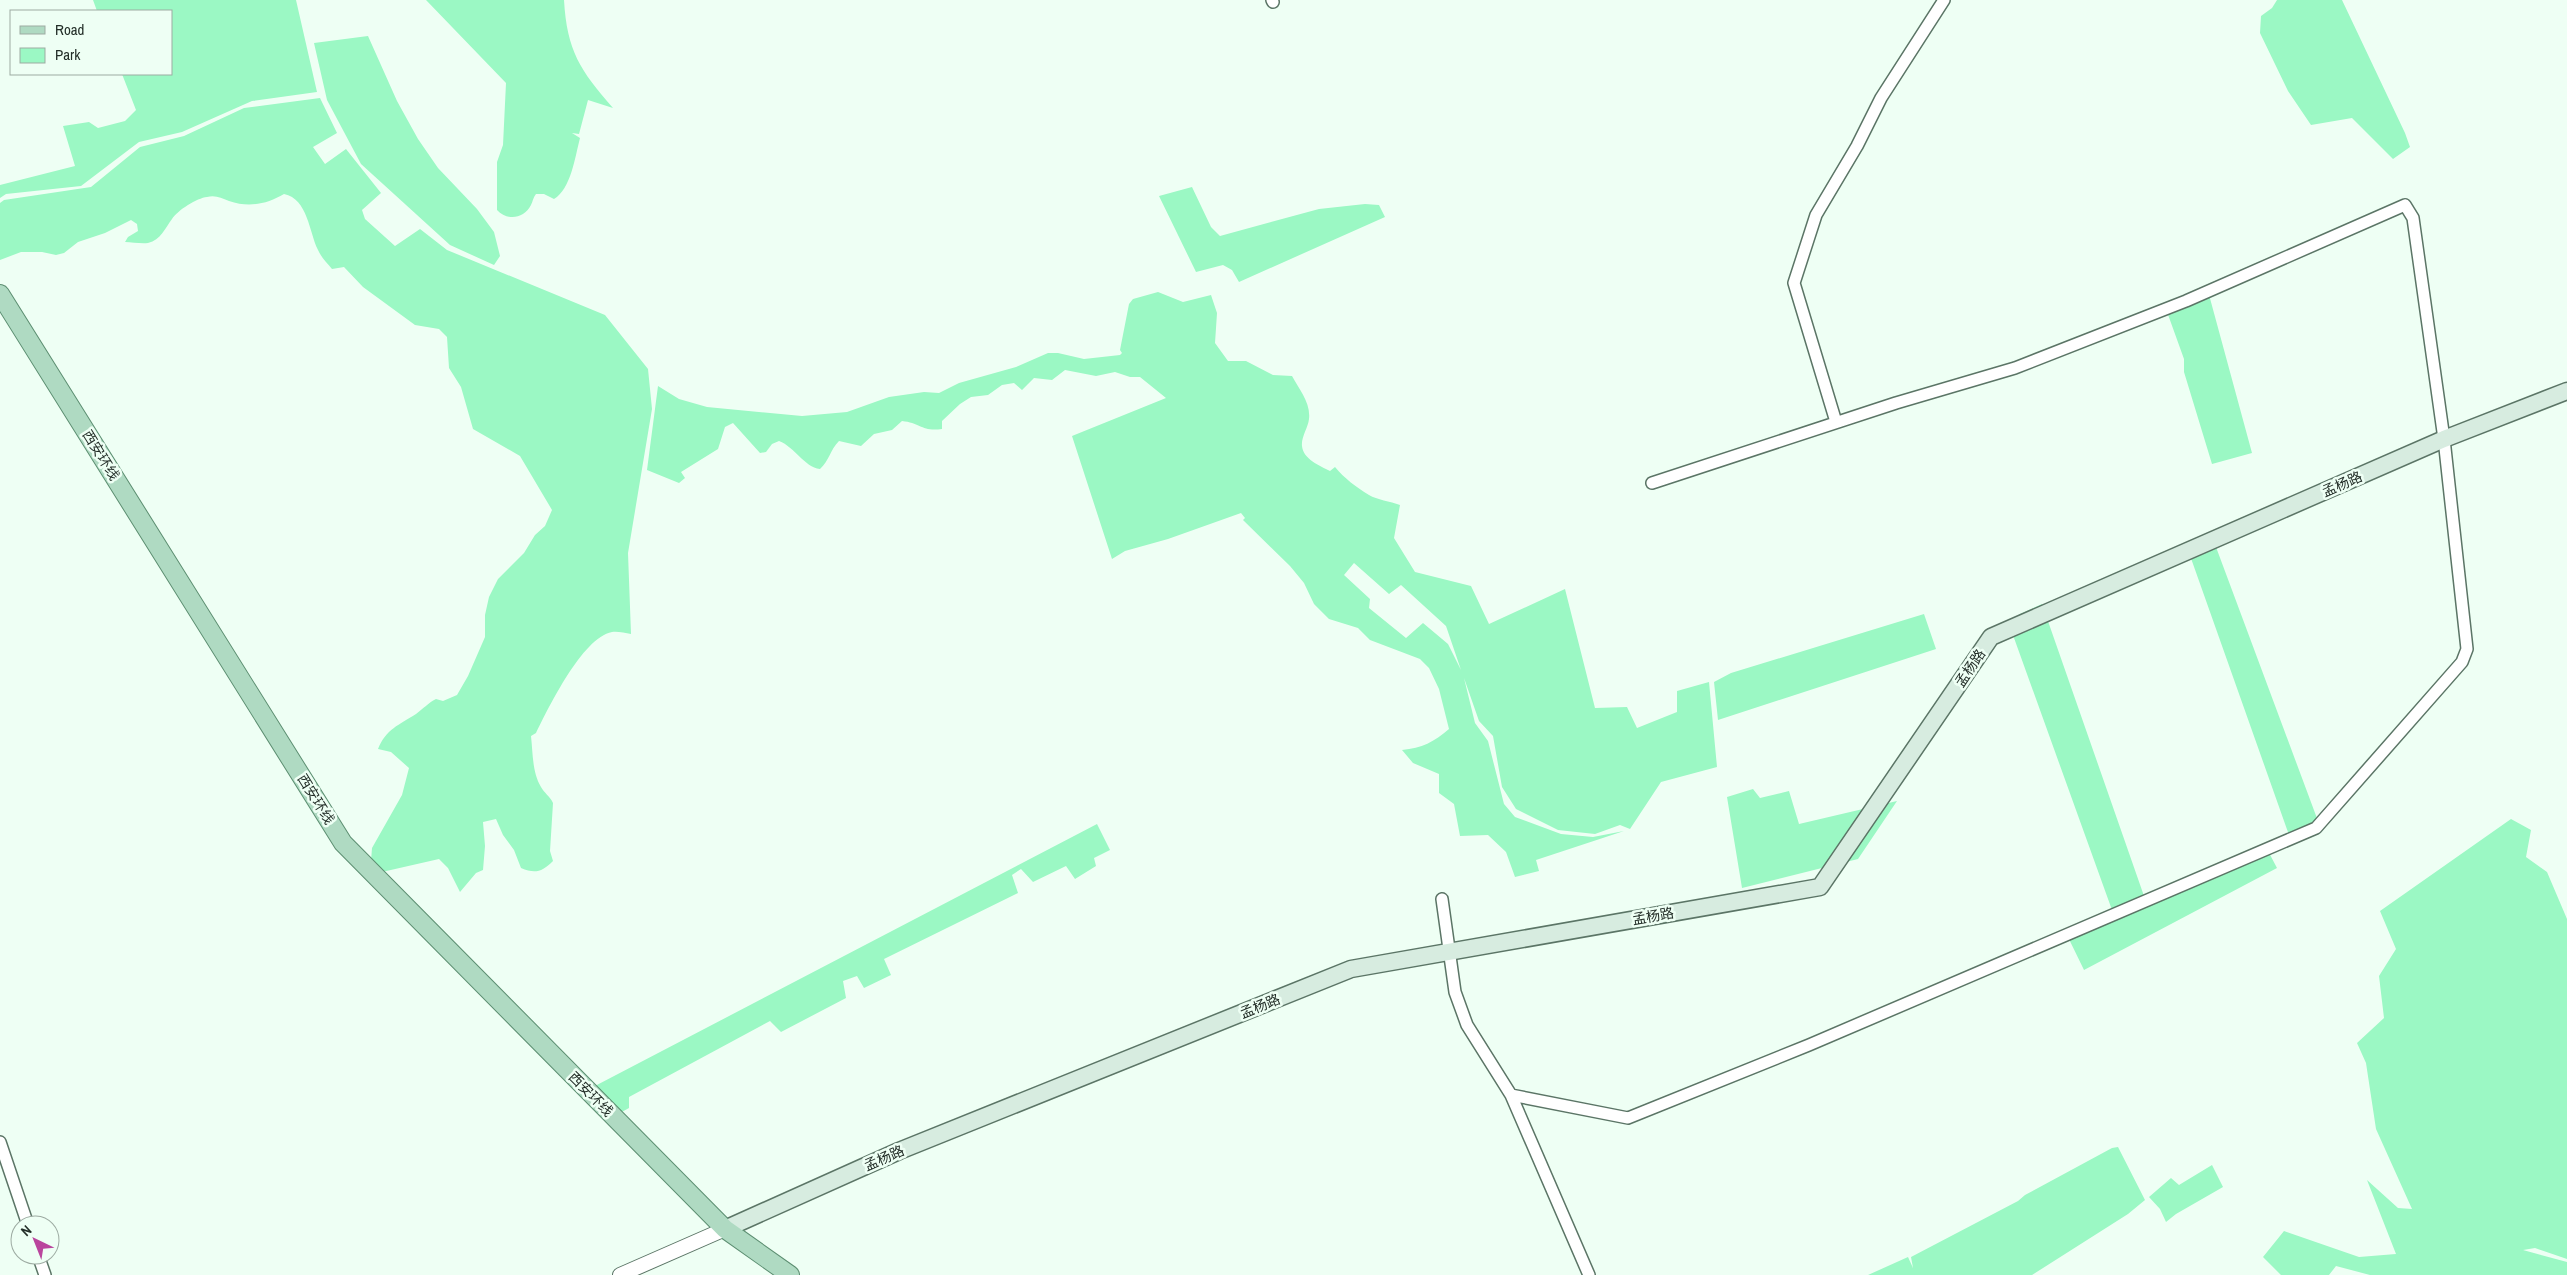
<svg xmlns="http://www.w3.org/2000/svg" width="2567" height="1275" font-family="'Archivo Narrow','Noto Sans SC',sans-serif">
  <style>
    .green { fill: #9bf8c4; fill-rule: evenodd }
    .lines { fill: none; stroke-linecap: round; stroke-linejoin: round }
    .minor-casing { stroke: #5b7566; stroke-width: 14 }
    .tertiary-casing { stroke: #5b7566; stroke-width: 16 }
    .secondary-casing { stroke: #5b7566; stroke-width: 19 }
    .primary-casing { stroke: #5c8e71; stroke-width: 20 }
    .minor { stroke: #fff; stroke-width: 11 }
    .tertiary { stroke: #fff; stroke-width: 14 }
    .secondary { stroke: #d7ece0; stroke-width: 16 }
    .primary { stroke: #afdac2; stroke-width: 18 }
    .labels { text-anchor: middle; dominant-baseline: central; stroke-width: 5; stroke-linejoin: round; paint-order: stroke }
    .street-label { font-size: 14px; fill: #232e28; stroke: #eefff4 }
  </style>
  <rect width="100%" height="100%" fill="#eefff4"/>
  <path class="green" d="M93,0H296L317,92L252,101L182,132L139,142L81,186L6,194L0,198V185L75,166L63,126L89,122L98,128L125,121L136,110L122,74H171V11H97Z
    M426,0H564C567,51 580,70 613,108L588,100L579,134L572,133L580,138C575,157 571,189 554,199L544,194H536C533,198 533,201 531,205C524,219 507,221 497,210V162L503,145L506,83Z
    M2277,0H2342L2405,133L2410,147L2393,159L2352,118L2311,125L2288,91L2260,33L2261,16L2272,8Z
    M368,36L397,101L418,139L438,168L477,209L494,232L500,256L494,265L450,245L361,164L327,100L314,43Z
    M320,98L337,133L313,147L325,164L346,149L381,193L362,210L365,219L395,246L420,229L447,250L605,315L648,369L652,409L628,553L631,634C625,633 617,631 612,632C582,638 549,707 536,733L531,736C533,753 532,772 541,787C544,793 550,796 553,803L550,851L553,861C542,872 535,874 521,868L514,850L503,835L496,819L483,822L485,846L483,870L476,873L460,892L448,868L439,859L382,872L371,861L372,848L402,795L409,768L391,752L378,749C386,729 399,725 416,714C423,709 428,703 436,699L443,701L457,695L468,676L485,637V615L489,597L498,579L524,553L535,535L545,526L552,510L520,456L473,429L461,387L449,368L447,337L439,329L415,325L363,287L344,267L332,269C327,263 321,257 318,250C309,232 308,199 284,194C267,204 249,208 229,201C221,198 216,195 207,197C197,198 178,210 172,219C165,228 161,240 148,243C141,244 132,242 125,242L128,237L138,231L137,224L131,220L105,233L78,242L64,253L56,255L42,252H21L0,260V203L4,200L91,187L140,147L184,136L244,108Z
    M1192,187L1211,227L1220,236L1319,209L1365,204L1379,205L1385,217L1239,282L1232,270L1223,265L1196,272L1159,196Z
    M2208,291L2252,453L2212,464L2184,372V359L2166,309Z
    M1158,292L1183,302L1211,295L1217,313L1215,343L1228,361H1246L1273,375L1292,376C1299,389 1311,403 1309,419C1308,428 1301,437 1302,446C1303,459 1320,466 1330,471L1335,467C1344,478 1356,487 1369,495C1377,500 1390,501 1400,505L1394,538L1415,572L1471,586L1489,624L1565,589L1595,708L1627,707L1637,728L1677,712V691L1709,682L1717,767L1661,782L1630,829L1620,825L1595,834L1558,830L1516,809L1502,787L1493,736L1479,721L1464,678L1475,723L1488,741L1504,804L1515,817L1561,834L1593,837L1624,831L1536,860L1539,871L1515,877L1506,852L1488,835L1460,836L1454,804L1439,793V774L1413,763L1402,750C1422,748 1434,742 1449,729L1439,689L1429,668L1420,659L1370,640L1358,628L1329,619L1314,604L1304,583L1290,566L1243,520L1245,518L1241,513L1168,539L1125,551L1112,559L1072,436L1166,398L1140,377H1130L1115,372L1096,376L1065,370L1052,380L1034,378L1022,390L1014,383L1002,385L988,395L971,397L960,404L942,421V429C922,432 921,423 902,421L892,430L874,434L861,446L839,441C830,450 829,461 820,469C804,467 795,447 779,441L772,444L766,452L760,453L733,423L725,427L718,449L681,472L685,478L679,483L647,470L658,386L679,399L707,407L802,416L847,412L889,397L924,392L939,393L959,383L1016,367L1048,353H1058L1084,359L1120,355L1122,353L1120,350L1129,304L1133,299ZM1354,563L1389,594L1401,585L1446,626L1461,670L1448,644L1423,623L1406,638L1369,608L1370,599L1344,575Z
    M2213,539L2318,821L2289,835L2187,547Z
    M2042,604L2144,896L2112,910L2009,624L2020,614Z
    M1924,614L1936,649L1718,720L1714,682L1731,673Z
    M1753,789L1760,798L1789,791L1799,824L1897,801L1858,859L1742,888L1727,797Z
    M2511,819L2531,830L2526,857L2547,872L2567,919V1259L2535,1248L2523,1250L2567,1262V1275H2370L2336,1266L2329,1275H2281L2263,1257L2284,1231L2359,1257L2396,1254L2367,1180L2398,1208L2412,1209L2376,1129L2366,1063L2357,1043L2384,1018L2379,976L2396,949L2380,911Z
    M1097,824L1110,850L1094,858L1096,866L1075,879L1066,866L1033,882L1021,869L1012,875L1018,893L884,959L891,975L864,988L857,976L843,981L846,998L781,1032L770,1021L629,1097V1108L620,1113L593,1087Z
    M2267,849L2277,868L2084,970L2067,935Z
    M2118,1147L2145,1200L2128,1214L2032,1275H1868L1908,1257L1913,1268L1911,1257L2018,1201L2025,1195L2112,1148Z
    M2212,1165L2223,1187L2176,1214L2166,1222L2160,1209L2149,1197L2171,1178L2179,1185Z"/>
  <g class="lines">
    <g class="minor-casing">
      <path id="minor" d="M1272,0L1273,2
        M1836,422L1794,283L1816,215L1857,146L1881,98L1944,0
        M1442,899L1455,992L1467,1025L1511,1095L1589,1275
        M1511,1095L1628,1118L1809,1045L2316,828L2462,662L2467,649L2444,439L2413,218L2405,205L2186,301L2015,368L1896,403L1652,483
        M0,1142L28,1225
        M38,1255L45,1275"/>
    </g>
    <g class="tertiary-casing">
      <path id="tertiary" d="M620,1275L725,1229"/>
    </g>
    <g class="secondary-casing">
      <path id="secondary" d="M725,1229L899,1151L1351,969L1820,887L1991,637L2444,439L2567,391"/>
    </g>
    <g class="primary-casing">
      <path id="primary" d="M0,294L343,843L725,1229L790,1275"/>
    </g>
    <use href="#minor" class="minor"/>
    <use href="#tertiary" class="tertiary"/>
    <use href="#secondary" class="secondary"/>
    <use href="#primary" class="primary"/>
  </g>
  <g class="labels">
    <g class="street-label">
      <text transform="translate(101 455) rotate(58)">西安环线</text>
      <text transform="translate(2342 484) rotate(-24)">孟杨路</text>
      <text transform="translate(1970 668) rotate(-56)">孟杨路</text>
      <text transform="translate(316 799) rotate(58)">西安环线</text>
      <text transform="translate(1653 916) rotate(-10)">孟杨路</text>
      <text transform="translate(1260 1006) rotate(-22)">孟杨路</text>
      <text transform="translate(591 1094) rotate(45)">西安环线</text>
      <text transform="translate(884 1158) rotate(-24)">孟杨路</text>
    </g>
  </g>
  <rect x="10" y="10" width="162" height="65" fill="#eefff4" stroke="#9daba2"/>
  <rect x="20" y="26" width="25" height="8" fill="#afdac2" stroke="#9daba2"/>
  <text x="55" y="35" font-size="15" fill="#232e28">Road</text>
  <rect x="20" y="48" width="25" height="15" fill="#9bf8c4" stroke="#9daba2"/>
  <text x="55" y="60" font-size="15" fill="#232e28">Park</text>
  <g transform="translate(35 1240) rotate(317)"><circle r="24" fill="#eefff4" stroke="#9daba2"/>
  <path d="M0-4L9 19L0 12L-9 19Z" fill="#ba459d"/>
  <text y="-8" font-size="14" font-weight="bold" text-anchor="middle" fill="#232e28">N</text>
  </g>
</svg>
